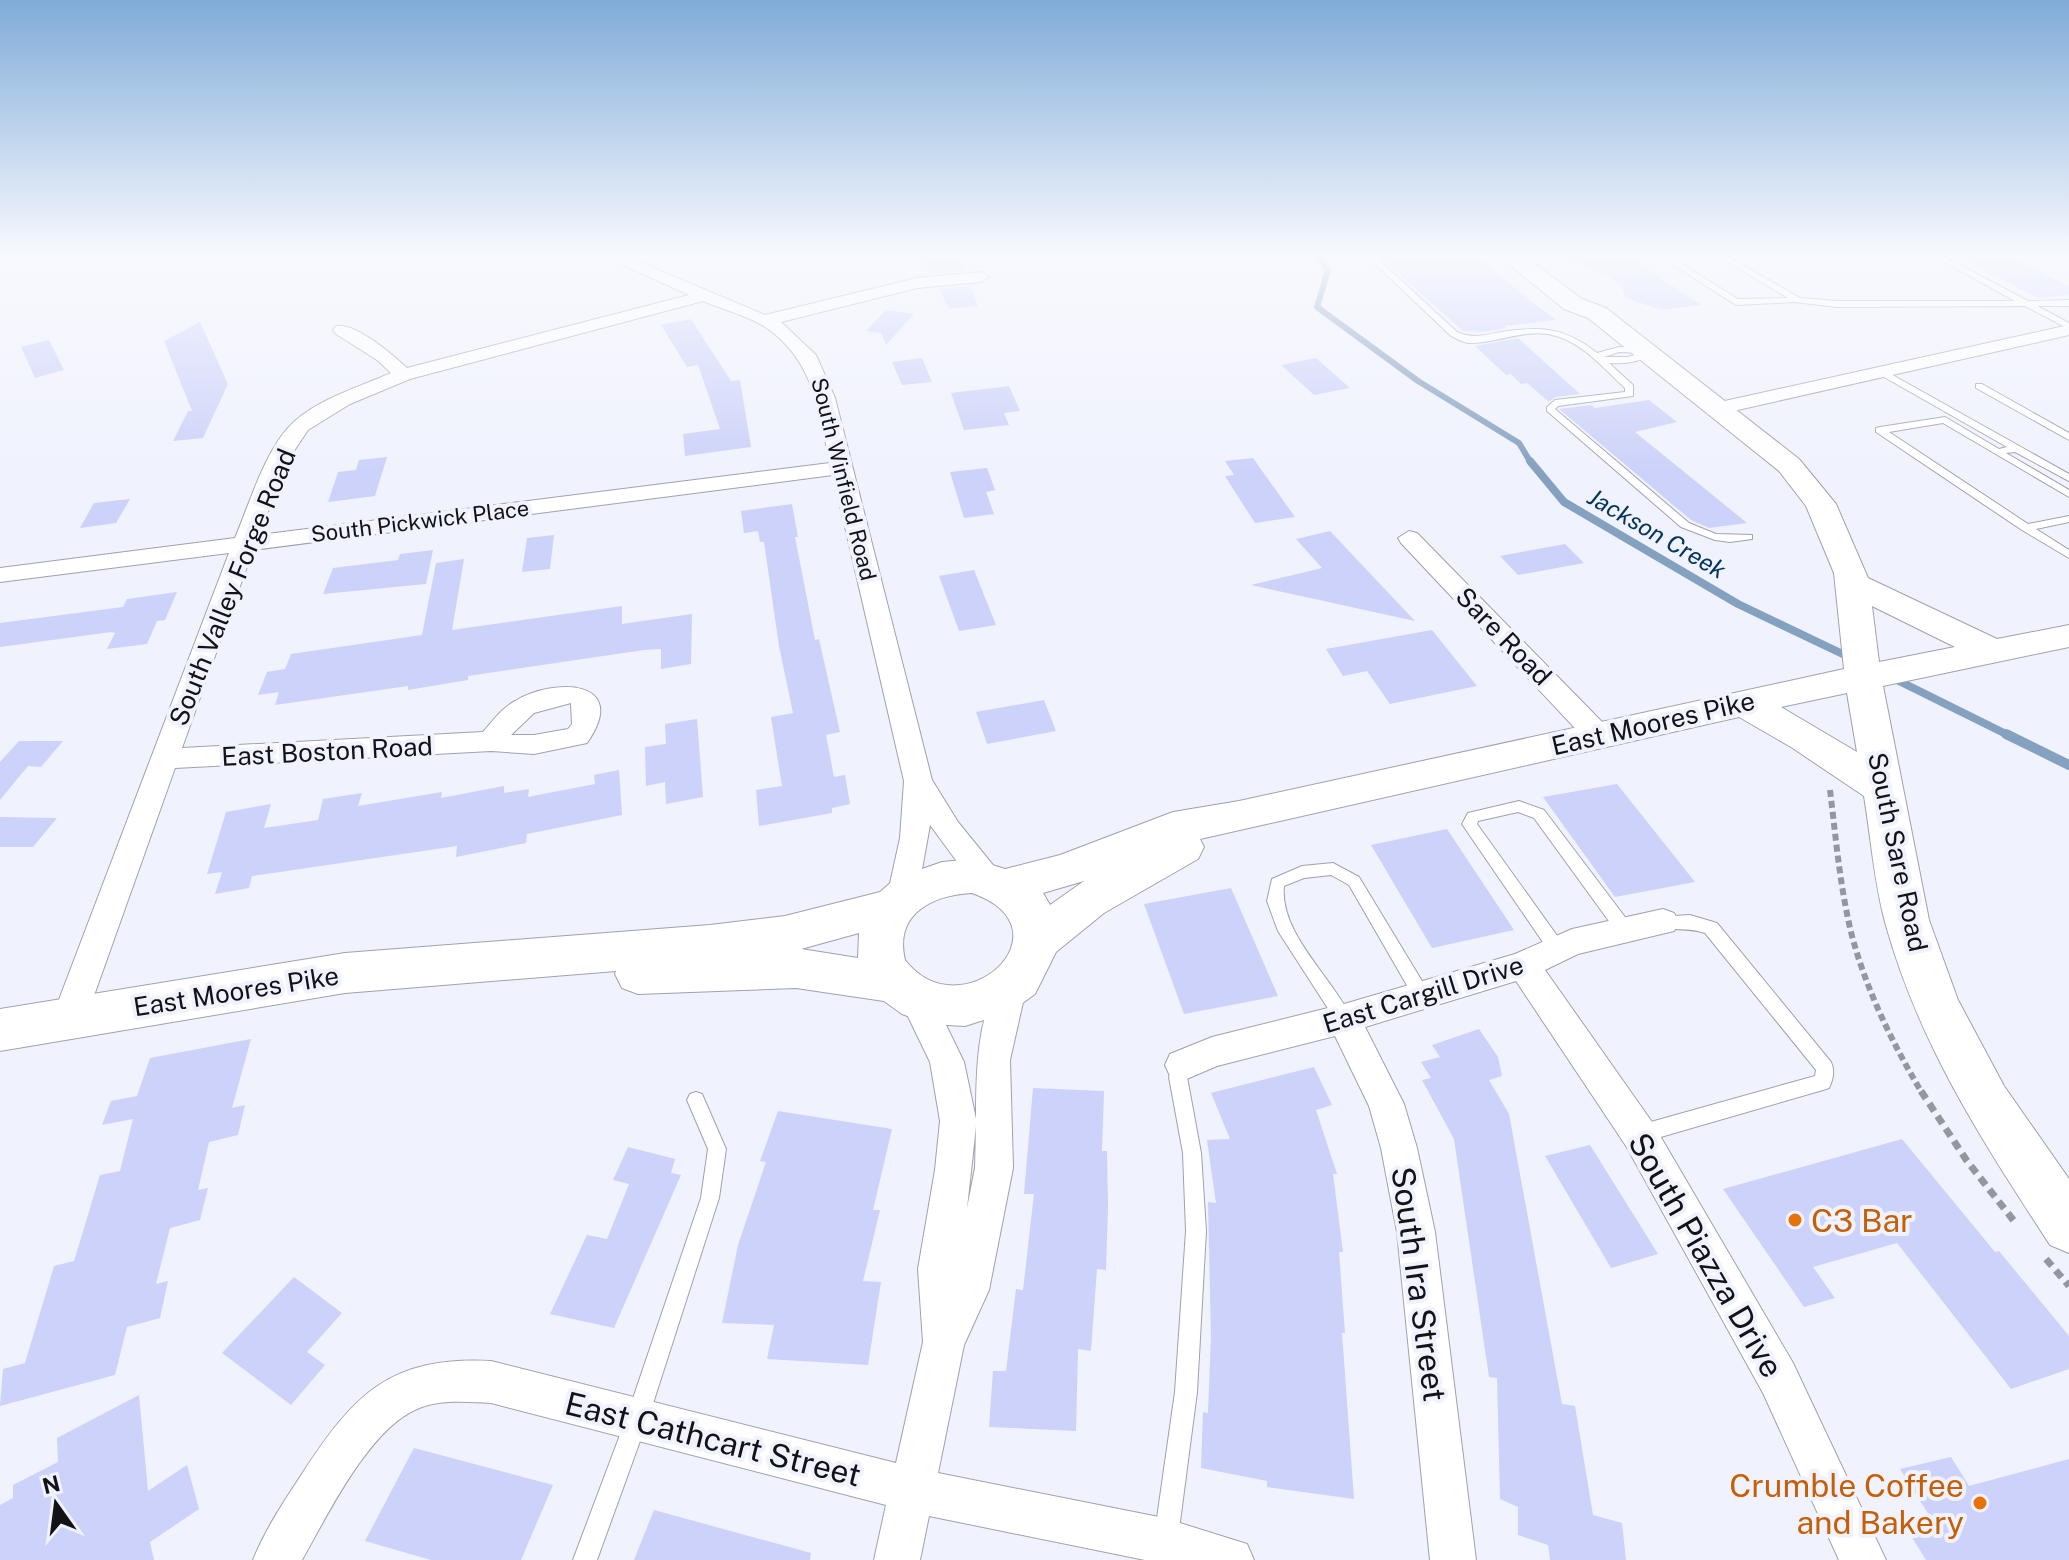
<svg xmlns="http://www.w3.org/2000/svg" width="2069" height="1560" font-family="'Public Sans',sans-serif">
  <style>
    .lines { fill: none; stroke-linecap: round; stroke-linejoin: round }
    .stream-far2 { stroke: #84a1bf; stroke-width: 6 }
    .stream-far1 { stroke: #84a1bf; stroke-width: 8 }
    .stream { stroke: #84a1bf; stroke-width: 10 }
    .building { fill: #ccd2f9 }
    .lane-casing { stroke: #a0a1ac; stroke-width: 2 }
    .street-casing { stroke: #a0a1ac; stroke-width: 2 }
    .secondary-casing { stroke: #a0a1ac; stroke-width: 2 }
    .path-far1 { stroke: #95979f; stroke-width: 6; stroke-dasharray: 7 4; stroke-linecap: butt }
    .path { stroke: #95979f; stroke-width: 7; stroke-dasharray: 9 6; stroke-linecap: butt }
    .lane { fill: #fff; fill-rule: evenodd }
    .street { fill: #fff; fill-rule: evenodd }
    .secondary { fill: #fff; fill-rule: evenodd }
    .food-dot { fill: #e8710a; stroke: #f0f2fd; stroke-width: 3 }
    .labels { text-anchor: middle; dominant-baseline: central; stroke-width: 8; stroke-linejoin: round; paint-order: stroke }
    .far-street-label { font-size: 22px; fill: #121316; stroke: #f0f2fd }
    .far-water-label { font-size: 24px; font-style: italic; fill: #03355c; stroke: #f0f2fd }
    .street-label { font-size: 26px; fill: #121316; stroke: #f0f2fd }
    .near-food-label { font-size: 32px; fill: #c56008; stroke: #f0f2fd; text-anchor: start }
    .near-street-label { font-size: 32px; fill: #121316; stroke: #f0f2fd }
  </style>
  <rect width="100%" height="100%" fill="#f0f2fd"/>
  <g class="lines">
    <path class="stream-far2" d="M1316,253L1328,270L1317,307L1418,381L1519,443L1531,463"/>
    <path class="stream-far1" d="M1530,461L1564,502L1738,604L1851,658
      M1893,678L2010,736"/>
    <path class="stream" d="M2006,734L2069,765"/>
  </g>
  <path class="building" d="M920,253H955L963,271L931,274Z
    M1472,253L1530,300L1556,320L1504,326L1507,328L1484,332L1463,331L1384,261Z
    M1554,253H1623L1701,305L1661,310L1626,298L1621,285L1605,274Z
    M1949,253H2000L2069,286V295L2038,298Z
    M970,286L978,306L949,309L939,289Z
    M886,310L914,314L886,345L881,333L866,331Z
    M691,319L731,381L740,380L751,447L685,456L683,434L720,429L698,365L687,367L661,325Z
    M200,322L228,384L203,438L173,441L188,411H192L164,341Z
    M1518,338L1580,394L1555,397L1549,402L1527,383L1521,384L1511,374L1506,375L1475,346Z
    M49,340L64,370L35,378L21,347Z
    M922,358L932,382L902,385L892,362Z
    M1316,358L1350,388L1314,395L1281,365Z
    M1009,386L1020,411L1004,413L1009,425L964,430L951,393Z
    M1649,400L1677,422L1635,432L1747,523L1709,528L1691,520L1559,409L1591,405L1595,408Z
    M387,457L375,496L328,502L338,472L356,470L359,460Z
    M1253,458L1295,517L1255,523L1225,476L1234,475L1225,461Z
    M987,468L995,490L986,492L994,514L964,518L950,472Z
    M130,499L116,523L80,528L94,503Z
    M792,504L798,537H795L815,640L819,639L840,732L826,735L834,777L845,775L850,804L832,808V813L759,826L756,790L782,786L771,717L793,713L779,646L764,542H760L758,531L744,533L741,511Z
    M1330,531L1415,621L1251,585L1322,568L1296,539Z
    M554,535L550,569L522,572L527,538Z
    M1565,544L1584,563L1518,575L1500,556Z
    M433,550L426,584L323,594L333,568L398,560L400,554Z
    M464,559L452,630L622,606V624L692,614L691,664L661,669V649L644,650L468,676V680L408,690V686L275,705L279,692L258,695L267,672L285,669L291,654L422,635L436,563Z
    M974,570L996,625L959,631L939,576Z
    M177,592L165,620L157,621L147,644L107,649L115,633L111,632L0,647V623L123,607L127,599Z
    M1432,630L1477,686L1390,704L1367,671L1343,676L1326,649Z
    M1044,700L1056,731L987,744L976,712Z
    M697,719L703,797L666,804L665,782L646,786L645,747L666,744L665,724Z
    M19,741H63L41,767L28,766L0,800V762Z
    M619,770L622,815L527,834L526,843L456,857L457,846L252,876L249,888L215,894L222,872L207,874L226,812L271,804L264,828L318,820L323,799L362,793L358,806L442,792L441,798L504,786V793L529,789L528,797L595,784L594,775Z
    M1617,784L1695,882L1615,897L1543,797Z
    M0,817L57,818L33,847H0Z
    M1447,829L1514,930L1432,948L1371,845Z
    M1231,888L1278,996L1184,1014L1144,904Z
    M1479,1029L1498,1057L1502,1076L1489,1080L1509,1114L1562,1404L1575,1406L1593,1515L1622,1523L1626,1560H1550L1548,1545L1518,1535V1507L1500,1499L1497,1378L1489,1377L1454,1139L1422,1080L1431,1078L1421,1062L1440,1057L1432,1045Z
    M251,1039L232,1108L245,1105L238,1135L209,1142L198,1190L208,1188L200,1220L170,1228L156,1284L168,1281L160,1318L127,1327L115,1375L0,1406L3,1369L25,1363L54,1266L74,1261L100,1175L120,1171L133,1119L102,1125L111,1101L137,1096L150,1058Z
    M1314,1067L1332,1105L1316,1110L1337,1174H1333L1343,1252H1339L1345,1333H1342L1354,1499L1267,1487V1481L1201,1468L1203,1412L1208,1413L1211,1336L1208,1202L1216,1203L1207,1140L1230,1139L1211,1093Z
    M1033,1088L1104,1091L1102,1151H1107L1108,1207L1106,1270L1097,1269L1091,1351L1078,1349L1076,1431L989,1427L993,1371H1006L1016,1289L1023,1290L1034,1194H1024Z
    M778,1111L892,1129L873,1210H880L863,1281L881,1282L868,1365L767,1359L774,1325L722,1323L738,1245L766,1162L760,1161Z
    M1902,1139L1995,1252L1999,1251L2069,1336V1369L2011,1389L1897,1243L1813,1267L1835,1298L1804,1307L1723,1189Z
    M1590,1145L1658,1254L1611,1268L1545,1156Z
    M628,1147L675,1159L671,1173L681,1175L614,1328L550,1314L587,1235L607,1239L629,1184L613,1180Z
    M294,1277L342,1313L307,1352L325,1365L291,1405L222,1353Z
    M139,1395L148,1491L187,1465L199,1509L150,1542L154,1560H0V1505L13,1498V1485L58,1462L57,1438Z
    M414,1448L553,1485L521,1560H431L365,1541Z
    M1951,1457L1969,1486L2069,1459V1560H1926L1905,1526L1932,1520L1900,1469Z
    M654,1510L811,1553L810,1560H634Z"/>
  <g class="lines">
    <g class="lane-casing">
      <path id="lane" d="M1406,253L1378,259L1457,332C1472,339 1485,335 1501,332C1540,326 1565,327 1597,353L1619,347L1648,349L1651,354C1639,363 1623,364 1609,363L1633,385V396L1558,406L1555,409L1689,523L1716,534L1752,535V539L1730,542L1715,540L1681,527L1547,411V407L1555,400L1625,392V388C1604,369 1584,344 1556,336C1526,327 1498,344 1468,343C1462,342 1456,338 1451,336L1370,259L1376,254ZM1619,352L1641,353L1628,357H1604Z
        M1655,253H1664L1738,299L1788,298L1713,253H1722L1800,298L1837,301H2015L1928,253H1937L2028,301L2069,300V306H2037L2069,323V329L2025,306L1837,307L1795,302L1736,305Z
        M1880,368L2069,474V481L2015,452L2006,453L2069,490V497L1943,423L1889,432L2028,524L2069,516V522L2036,529L2069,550V558L2022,530L1876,432V428L1880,427L1945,417L1999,449L2007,447L1877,373L1875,371Z
        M1976,384H1982L2069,433V440L1976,388Z
        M1519,801L1544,810L1631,925L1633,930L1631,935L1625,936L1619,935L1534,818L1518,812L1478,821L1477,824L1563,944L1565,949L1563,954L1557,956L1551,954L1462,824L1468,813Z
        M1333,863L1359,877L1428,991L1430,996L1428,1001L1422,1003L1416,1001L1349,885L1331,875L1304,878L1284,886C1279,933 1333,978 1352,1019L1350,1024L1344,1026L1338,1024L1278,931L1267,901L1272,879L1302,866Z
        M1690,915L1717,923L1831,1062C1835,1071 1833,1080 1829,1088L1823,1090L1640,1143L1634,1140L1631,1134L1634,1128L1640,1125L1815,1076L1816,1070L1705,933C1688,927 1674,931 1657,927L1655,922L1657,917Z
        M1182,1057L1188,1059L1191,1065L1187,1077L1201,1153L1206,1231L1197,1392L1175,1560H1151L1175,1392L1186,1231L1183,1153L1169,1077L1176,1059Z
        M696,1092L702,1094L726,1149L719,1198L648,1419L597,1560H573L626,1419L701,1198L708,1149L687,1100L690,1094Z"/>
    </g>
    <g class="street-casing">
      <path id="street" d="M597,253H618L765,315L917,278L981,272L989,277L981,282L917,288L781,322L816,355L835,398L932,780L958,822L997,870L1001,878L997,886L986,890L975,886L930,825L917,897L913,906L902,909L891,906L887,897L900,838L904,781L833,475L253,550L182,748L483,732C493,721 502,708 515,701C555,677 631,680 587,743L534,754L491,751L175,768L86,1018L81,1028L69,1033L57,1028L52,1018L229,553L0,582V568L235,538C250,503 266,446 295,421C321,398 359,387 391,373L377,360L336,334L333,330L336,326C355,322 393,355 407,368L689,295ZM703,301C724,310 753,317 771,331C815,365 819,413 830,463L259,535L288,460L308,430L350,404L410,379ZM571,703L572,724L568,729L534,735H511L534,713Z
        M2069,325V335L1720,414L1710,408L1720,402Z
        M1409,531L1417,533L1608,728L1611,735L1608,742L1598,744L1588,742L1401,543L1398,538Z
        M1663,909L1674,913L1679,922L1674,931L1578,954L1545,970L1652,1122L1793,1363L1886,1560H1839L1763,1393L1626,1146L1516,981L1365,1027L1404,1104L1417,1148L1435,1232L1476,1560H1430L1397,1232L1381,1148L1369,1106L1335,1036L1217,1066L1182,1081L1170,1076L1165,1065L1170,1054L1212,1037L1344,1004L1515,954L1572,929Z
        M1010,975L1022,979L1026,989L1010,1060L1013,1168L989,1290L964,1345L938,1473L1164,1518L1247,1544L1254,1560H1145L929,1516L920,1560H874L886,1505L491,1403C467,1402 439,1399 417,1409C369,1429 327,1516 302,1560H253C265,1530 284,1501 302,1474C354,1394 390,1356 491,1361L896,1463L923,1342L918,1269L935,1170L940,1121L930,1062L899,998L904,988L916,984L928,988L964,1062L976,1119C976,1071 977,1024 998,979ZM976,1126L975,1168L967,1208Z"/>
    </g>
    <g class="secondary-casing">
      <path id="secondary" d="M1495,253H1520L1582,299L1606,308L1799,459L1836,504L1868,578L1997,639L2069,625V647L1883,686L1929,920L1958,1000L2004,1086L2069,1179V1253L2050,1245C1982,1140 1919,1045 1885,922C1874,882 1871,838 1864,796L1791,747L1739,717L1200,839L1204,847L1198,859L1104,913L1056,952L1035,994L1012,1011L965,1026L929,1024L902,1014L884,1001L796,988L638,994L622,988L615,974L616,971L345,993L0,1051V1009L345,953L710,925L785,916L880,892L896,878L942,862L973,859L1005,869L1060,855L1173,812L1239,801L1844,669L1834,573L1806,506L1779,471L1588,318L1564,309ZM1872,606L1955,647L1879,662ZM1847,693L1857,752L1781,707ZM1084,881L1050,905L1043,893ZM972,893C1074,929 962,1033 905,960C894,914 932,895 972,893ZM859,933L858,958L801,949Z"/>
    </g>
    <path class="path-far1" d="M1830,790C1836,839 1840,888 1852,936C1867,992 1893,1044 1922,1093"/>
    <path class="path" d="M1921,1091L1967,1161L2014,1221
      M2046,1259L2069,1286"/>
    <use href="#lane" class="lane"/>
    <use href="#street" class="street"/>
    <use href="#secondary" class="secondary"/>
  </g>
  <linearGradient id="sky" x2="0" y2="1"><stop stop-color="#80acd8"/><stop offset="0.54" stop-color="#f8f9fe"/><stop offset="1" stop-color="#f8f9fe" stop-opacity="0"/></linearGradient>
  <rect width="2069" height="471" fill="url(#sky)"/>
  <g class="food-dot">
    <circle cx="1795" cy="1220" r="8"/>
    <circle cx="1980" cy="1503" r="8"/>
  </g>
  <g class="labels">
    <g class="far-street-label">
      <text transform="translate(844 479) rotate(76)">South Winfield Road</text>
      <text transform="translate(420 521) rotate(-7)">South Pickwick Place</text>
    </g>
    <g class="far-water-label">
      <text transform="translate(1657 533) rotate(30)">Jackson Creek</text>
    </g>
    <g class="street-label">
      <text transform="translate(232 587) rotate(-68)">South Valley Forge Road</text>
      <text transform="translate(1504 636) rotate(46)">Sare Road</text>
      <text transform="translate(1653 723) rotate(-13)">East Moores Pike</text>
      <text transform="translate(327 751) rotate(-3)">East Boston Road</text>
      <text transform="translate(1898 852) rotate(78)">South Sare Road</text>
      <text transform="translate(236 991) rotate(-9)">East Moores Pike</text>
      <text transform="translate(1423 994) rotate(-17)">East Cargill Drive</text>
    </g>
    <g class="near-food-label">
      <text x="1811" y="1220">C3 Bar</text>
      <text x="1964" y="1485" text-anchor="end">Crumble Coffee<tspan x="1964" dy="37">and Bakery</tspan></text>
    </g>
    <g class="near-street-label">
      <text transform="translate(1706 1255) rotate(60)">South Piazza Drive</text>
      <text transform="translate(1419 1284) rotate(82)">South Ira Street</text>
      <text transform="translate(713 1439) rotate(14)">East Cathcart Street</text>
    </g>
  </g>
  <g transform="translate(56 1504) rotate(346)" stroke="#f0f2fd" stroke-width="6" paint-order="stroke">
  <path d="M0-6L14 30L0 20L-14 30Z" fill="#121316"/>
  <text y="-12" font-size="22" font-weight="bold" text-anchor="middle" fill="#121316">N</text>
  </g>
</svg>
